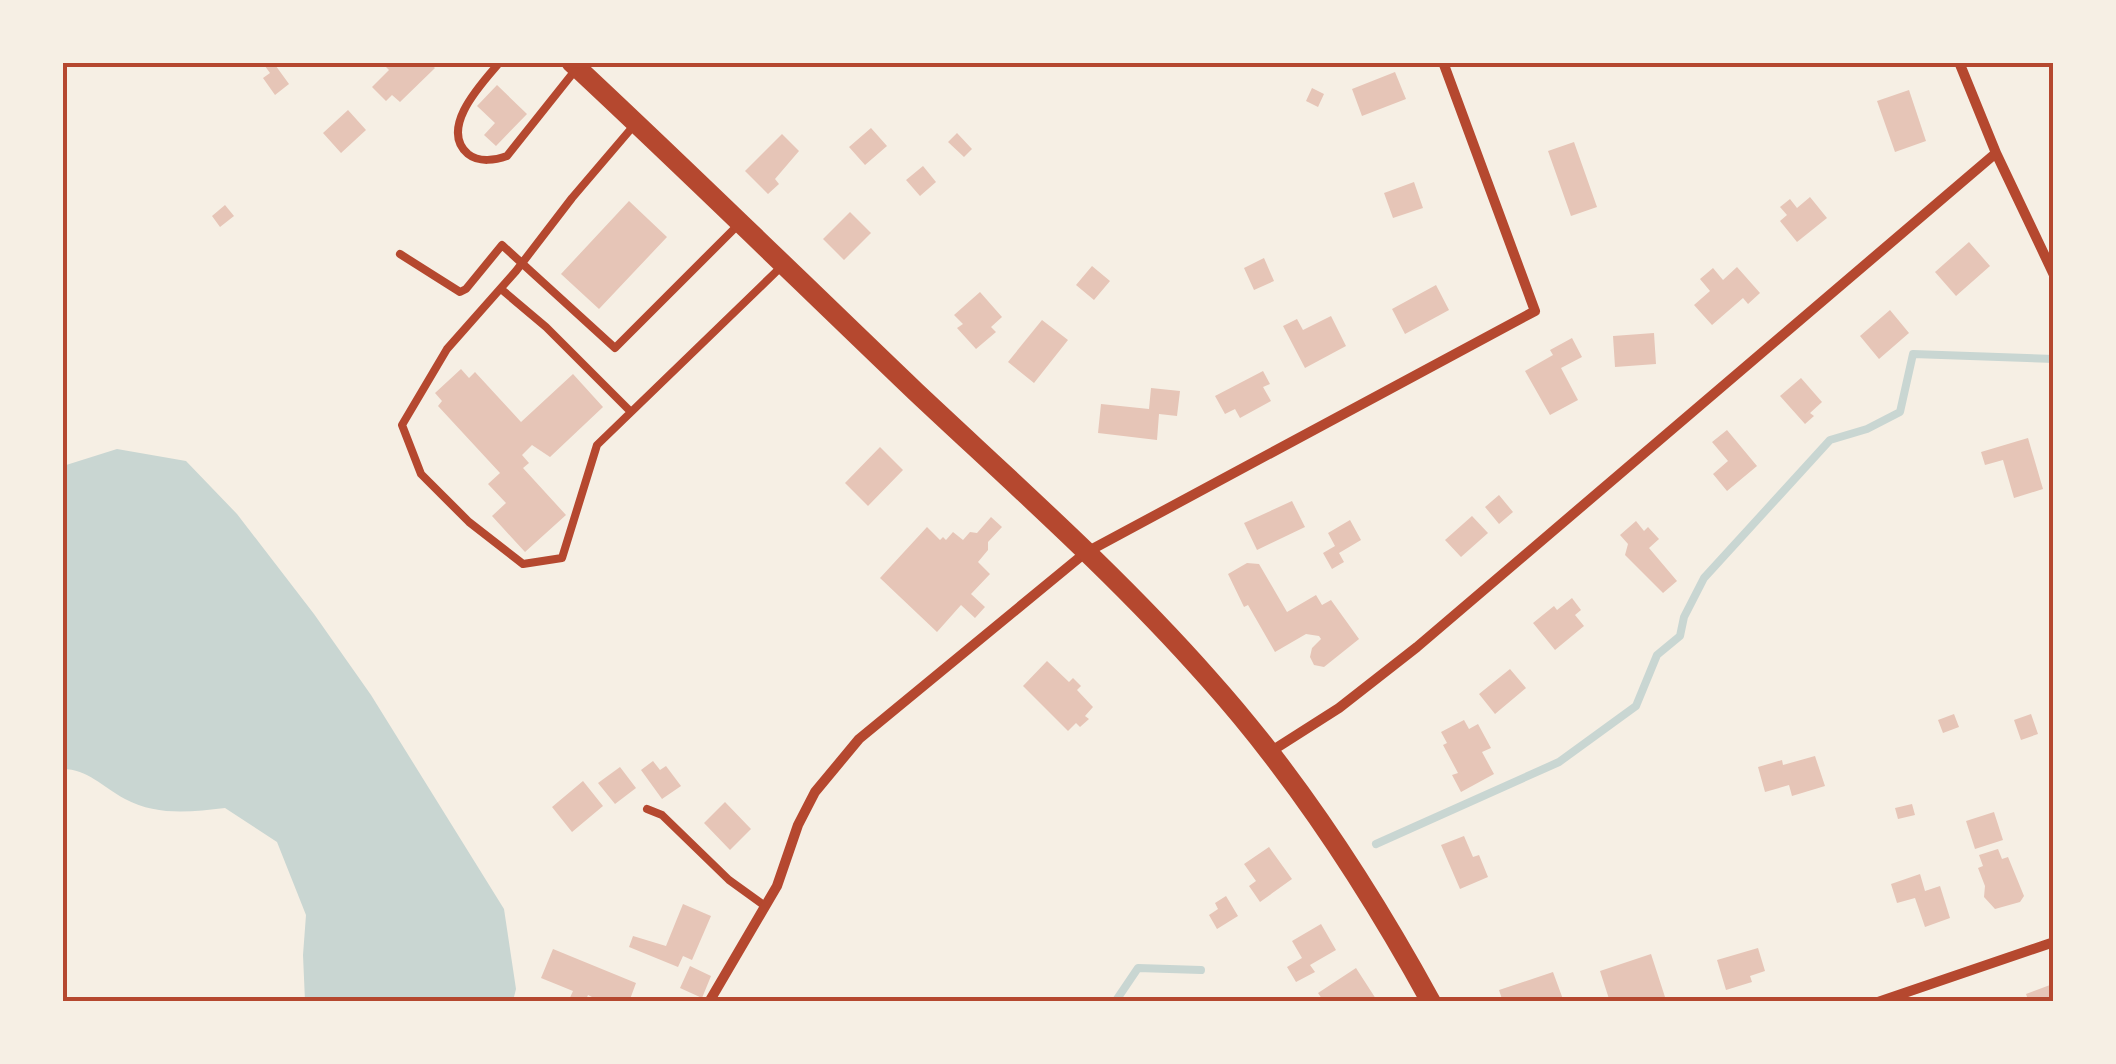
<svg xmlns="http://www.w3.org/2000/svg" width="2116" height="1064" font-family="Inter,sans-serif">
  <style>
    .water { fill: #c9d6d2 }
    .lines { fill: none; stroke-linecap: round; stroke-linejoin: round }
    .stream { stroke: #c9d6d2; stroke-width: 8 }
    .building { fill: #e6c5b7 }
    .service { stroke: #b5482f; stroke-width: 8 }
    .minor { stroke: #b5482f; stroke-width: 10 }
    .secondary { stroke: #b5482f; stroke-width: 20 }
    .neatline { fill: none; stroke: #b5482f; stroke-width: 4 }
  </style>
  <rect width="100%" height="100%" fill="#f6efe4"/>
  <path class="water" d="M117,449L186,461L237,514L314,614L371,695L504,909L516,989L513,1001H305L303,955L306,915L277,842L225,808C190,812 157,816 125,799C103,787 87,769 63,769V466Z"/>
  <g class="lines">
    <path class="stream" d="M1376,844L1559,762L1636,706L1657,655L1680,636L1684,617L1704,578L1830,440L1867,429L1900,412L1913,354L2054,359
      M1115,1002L1138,968L1201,970"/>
  </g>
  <path class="building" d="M262,62H273L289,84L275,95L263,78L270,73Z
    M388,62H429L435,68L400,102L392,95L386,101L372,87L389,70L385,66Z
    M1395,72L1406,99L1362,116L1352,89Z
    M497,85L527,114L496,146L484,135L495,123L477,106Z
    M1312,88L1324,94L1318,107L1306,101Z
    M1909,90L1926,141L1895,152L1877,101Z
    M348,110L366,130L341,153L323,133Z
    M871,128L887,146L865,165L849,147Z
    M957,133L972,149L964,157L948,142Z
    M782,134L799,151L775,179L779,184L768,194L745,171Z
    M1574,142L1597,207L1571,216L1548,151Z
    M923,166L936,182L920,196L906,180Z
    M1414,182L1423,208L1393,218L1384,193Z
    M1810,197L1827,218L1797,242L1780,221L1787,215L1780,207L1790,199L1797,208Z
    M629,201L667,237L599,309L561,274Z
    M225,205L234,216L220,227L212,216Z
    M850,212L871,233L844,260L823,239Z
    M1969,242L1990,266L1956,296L1935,272Z
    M1264,258L1274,281L1254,290L1244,268Z
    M1092,266L1110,281L1094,300L1076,285Z
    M1737,267L1760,293L1748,304L1743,298L1712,325L1694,305L1710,291L1700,279L1713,268L1723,280Z
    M1436,285L1449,310L1405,334L1392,309Z
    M980,292L1002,317L991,327L996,332L976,349L957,328L963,324L954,315Z
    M1890,310L1909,333L1879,359L1860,336Z
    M1331,316L1346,346L1305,368L1283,326L1297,319L1303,330Z
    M1042,320L1068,340L1034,383L1008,362Z
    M1654,333L1656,364L1615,367L1613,336Z
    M1572,338L1582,357L1561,368L1578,400L1550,415L1525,371L1553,355L1550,350Z
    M461,369L469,378L475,372L521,422L573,374L603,407L550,457L532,445L522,455L529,463L523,468L566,515L525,552L492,516L506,503L488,484L500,473L438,406L442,401L435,393Z
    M1263,371L1270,384L1263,387L1271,401L1240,418L1235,409L1225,414L1215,396Z
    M1801,378L1822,402L1810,413L1814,416L1805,424L1780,396Z
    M1151,388L1180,391L1177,416L1159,414L1157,440L1098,433L1101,404L1149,409Z
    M1727,430L1757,466L1727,491L1713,474L1728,461L1712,442Z
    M2028,438L2043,489L2014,498L2003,460L1985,465L1981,452Z
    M880,447L903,470L868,506L845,483Z
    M1499,495L1513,512L1499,524L1485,507Z
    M1292,501L1305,527L1257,550L1244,523Z
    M1472,516L1488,533L1461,557L1445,540Z
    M991,517L1002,527L988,542V550L978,562L990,574L971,594L985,607L975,618L961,605L937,632L880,578L927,527L940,540L943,537L946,540L953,532L963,540L970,532L977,533Z
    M1350,520L1361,540L1339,553L1344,562L1332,569L1323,553L1335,546L1328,533Z
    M1636,521L1644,531L1648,527L1659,539L1649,548L1677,581L1663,593L1625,555L1628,544L1620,535Z
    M1247,563L1259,564L1287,612L1316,595L1322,605L1331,600L1359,639L1324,667L1314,665L1310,657L1312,648L1321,639L1319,636L1306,634L1275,652L1248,605L1244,607L1228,574Z
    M1572,598L1581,610L1575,615L1584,626L1555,650L1533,623L1554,606L1557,610Z
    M1047,661L1069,682L1073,678L1081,686L1077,690L1093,707L1085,716L1089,719L1080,727L1076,723L1068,731L1023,686Z
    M1510,669L1526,688L1495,714L1479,694Z
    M1954,714L1959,727L1943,733L1938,720Z
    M2031,714L2038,734L2021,740L2014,720Z
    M1464,720L1469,729L1478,724L1491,748L1482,752L1494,774L1461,792L1452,775L1458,773L1443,745L1447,743L1441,732Z
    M1815,756L1825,786L1792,796L1789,785L1765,792L1758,767L1782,760L1783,765Z
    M653,761L660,770L666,766L681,786L662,799L641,770Z
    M620,767L636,788L615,804L598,783Z
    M583,781L603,806L572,832L552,807Z
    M725,802L751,829L730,850L704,823Z
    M1912,804L1915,815L1898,819L1895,808Z
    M1994,812L2003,840L1975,849L1966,821Z
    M1464,836L1473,857L1479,855L1488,877L1460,889L1441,845Z
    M1269,847L1292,879L1260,902L1249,886L1256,881L1244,864Z
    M1998,849L2002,859L2008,857L2024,896L2020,902L1995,909L1984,897L1985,886L1978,868L1983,866L1979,855Z
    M1920,874L1925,891L1940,886L1950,918L1925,927L1915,898L1897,903L1891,884Z
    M1226,896L1238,916L1217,929L1209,915L1218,909L1215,903Z
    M683,904L711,916L692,960L683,956L678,967L629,947L633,936L666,946Z
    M1321,924L1336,950L1310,965L1315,972L1296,982L1287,967L1302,958L1292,941Z
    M1758,948L1765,971L1750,976L1752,982L1726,990L1717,960Z
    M553,949L636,983L629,1002H602L588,995L585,1002H568L573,991L541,978Z
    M1651,954L1665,997L1652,1002H1610L1600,971Z
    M690,966L711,976L702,998L680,988Z
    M1356,968L1376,999L1371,1002H1324L1318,993Z
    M1553,972L1564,1002H1503L1499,990Z
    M2050,985L2054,1002H2029L2026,994Z"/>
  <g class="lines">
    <path class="service" d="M500,62C483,82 438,128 468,154C479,163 496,160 507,156L577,68
      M636,123L572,198L516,271L447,349L402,425L421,474L469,522L523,564L562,558L597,445L781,267
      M400,254L460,292L466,289L502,245L615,348L740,223
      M501,289L546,327L631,412
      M647,809L662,815L729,880L765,906"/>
    <path class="minor" d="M1959,62L1996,153L2054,275
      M1270,752L1339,708L1417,647L1996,153
      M709,1002L777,886L798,825L815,792L859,739L1085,553L1535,311L1443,62
      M1878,1002L2054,942"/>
    <path class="secondary" d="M571,62C688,171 801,282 916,392C1015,485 1118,576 1208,678C1295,775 1368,887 1431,1002"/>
  </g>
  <rect width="2116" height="1064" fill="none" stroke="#f6efe4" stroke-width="130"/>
  <rect x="65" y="65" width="1986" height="934" class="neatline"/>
</svg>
